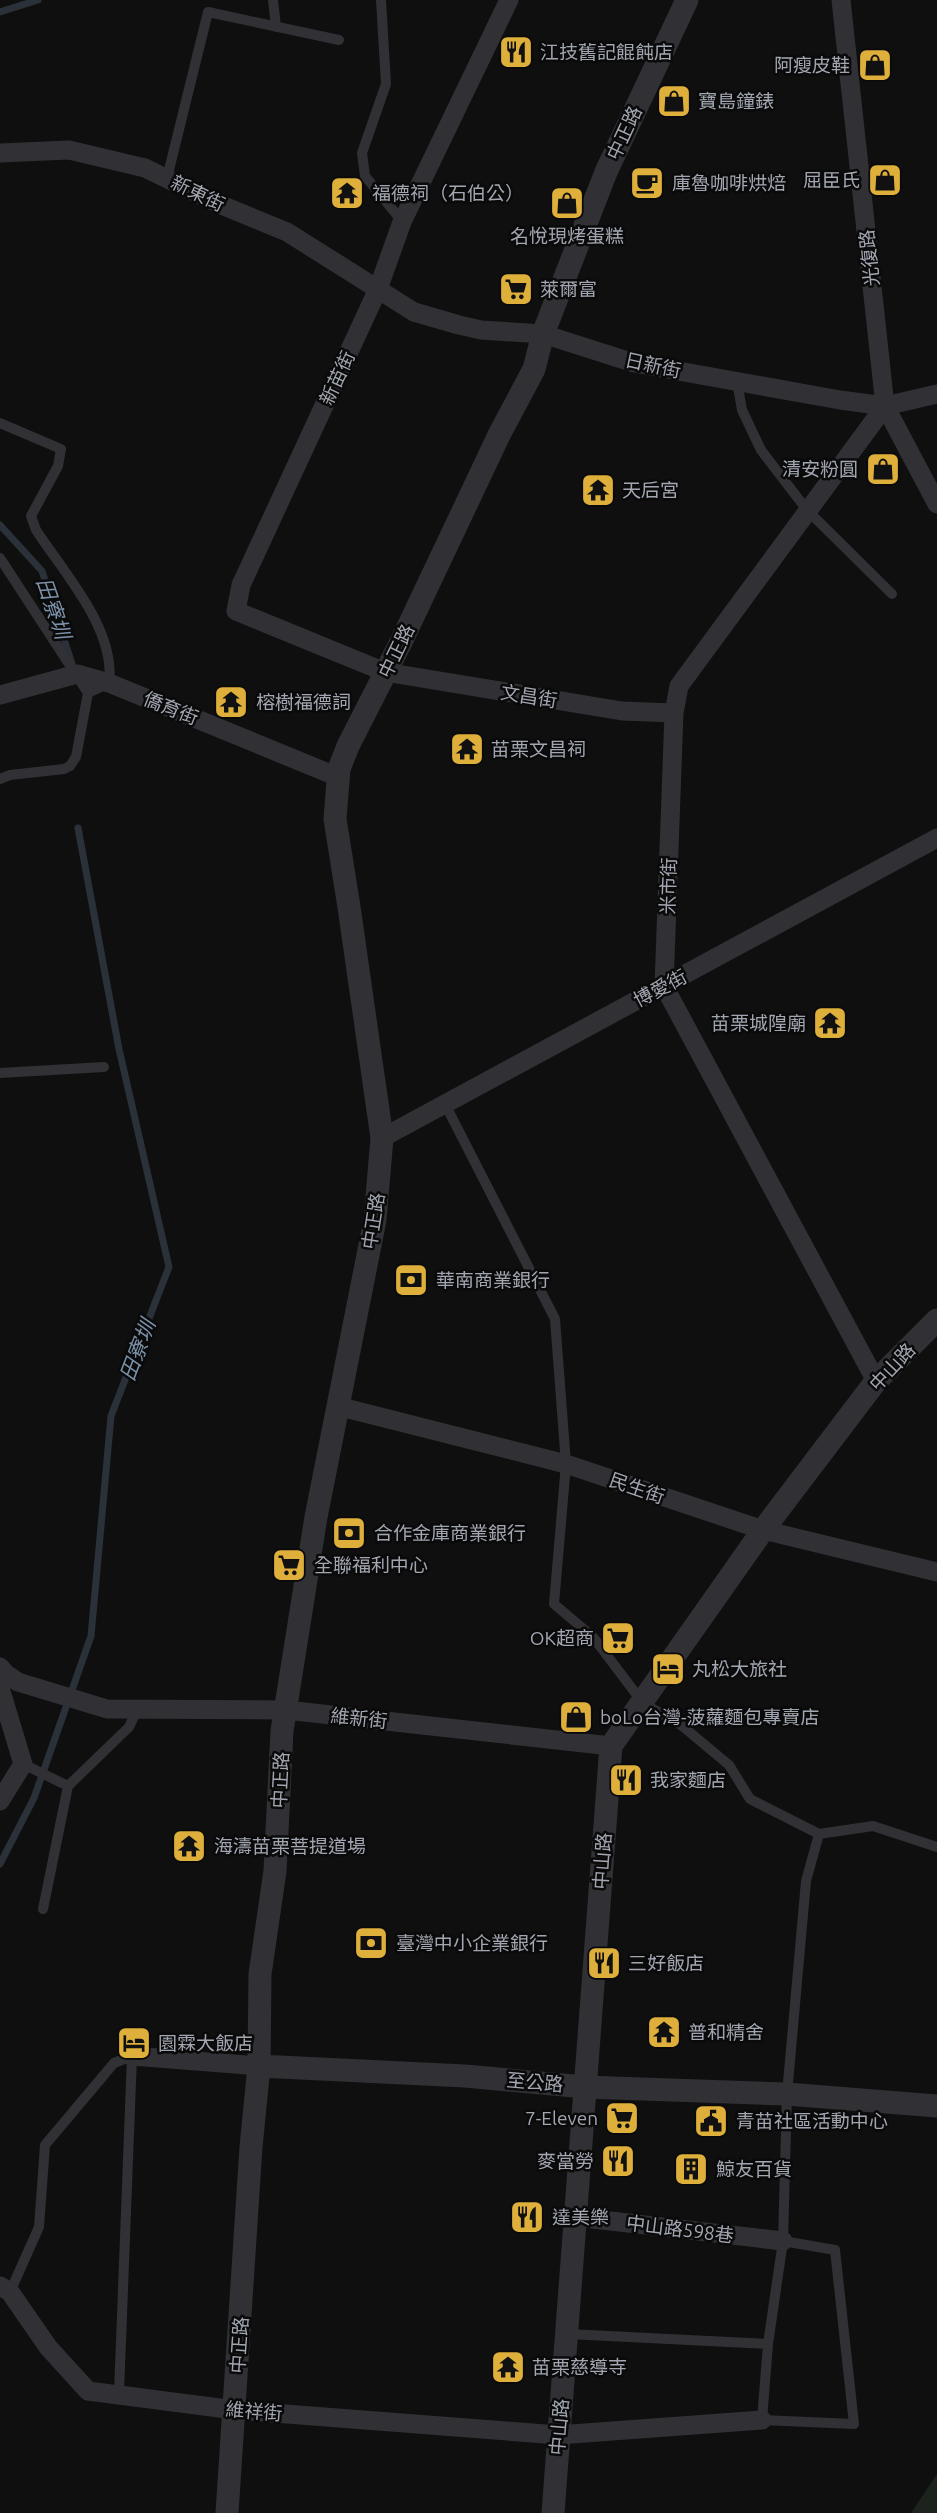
<svg xmlns="http://www.w3.org/2000/svg" width="937" height="2513" font-family="Ubuntu,'Noto Sans TC',sans-serif">
  <style>
    .green { fill: #1c231d }
    .lines { fill: none; stroke-linecap: round; stroke-linejoin: round }
    .stream { stroke: #2a3138; stroke-width: 7 }
    .service { stroke: #313135; stroke-width: 10 }
    .minor { stroke: #313135; stroke-width: 19 }
    .tertiary { stroke: #313135; stroke-width: 23 }
    .labels { text-anchor: middle; dominant-baseline: central; stroke-width: 5; stroke-linejoin: round; paint-order: stroke }
    .poi-label { font-size: 19px; fill: #a2a6b0; stroke: #0a0a0b; text-anchor: start }
    .street-label { font-size: 19px; fill: #a2a6b0; stroke: #0a0a0b }
    .water-label { font-size: 21px; font-style: italic; fill: #7b91a8; stroke: #0a0a0b }
  </style>
  <rect width="100%" height="100%" fill="#0f0f10"/>
  <path class="green" d="M937,2474V2513H911Z"/>
  <g class="lines">
    <path class="stream" d="M0,12L38,0
      M0,525L42,571L72,664
      M0,1864L34,1798L91,1636L111,1416L169,1267L119,1049L78,828"/>
    <path class="service" d="M273,0L276,27
      M381,0L386,84L362,153L365,176L402,221
      M167,178L208,12L339,40
      M737,381L742,410L761,450L807,510L892,594
      M0,423L61,449L58,466L31,516L36,530C64,573 116,629 109,683L88,693L76,757L70,766L64,769L10,775L0,779
      M0,558L88,693
      M0,1073L104,1067
      M445,1104L555,1319L566,1464L554,1604L593,1637L643,1703L681,1725L729,1765L750,1799L819,1834
      M23,1764L68,1786
      M43,1909L68,1786L129,1727L137,1710
      M783,2241L835,2250L854,2424L762,2420L768,2344L783,2241L787,2094L806,1881L819,1834L873,1826L937,1847
      M10,2292L39,2227L45,2145L114,2063L132,2056L119,2393
      M568,2334L768,2344"/>
    <path class="minor" d="M509,0L402,222L378,289L241,585L236,611L385,672L622,711L674,713
      M841,0L885,406L937,504
      M0,153L69,150L145,168L219,204L287,232L414,312L459,325L481,330L543,334L634,363L840,400L885,406L937,394
      M0,695L77,674L109,683L338,777
      M382,1138L937,838
      M876,1381L664,986L674,713L679,686L885,406
      M337,1406L566,1464L763,1530L937,1572
      M0,1667L6,1674L18,1682L107,1709L286,1710L611,1746
      M0,1688L23,1764L0,1801
      M132,2056L259,2066
      M576,2217L783,2241
      M0,2286L10,2292L48,2347L88,2391L235,2410L558,2435L762,2420"/>
    <path class="tertiary" d="M259,2066L465,2076L585,2087L787,2094L937,2106
      M227,2513L251,2147L259,2066L260,1974L275,1871L282,1731L316,1517L375,1220L382,1138L349,907L335,819L339,769L348,746L401,642L500,433L534,369L543,334L606,172L687,0
      M553,2513L611,1746L763,1530L876,1381L937,1320"/>
  </g>
  <defs>
    <g id="restaurant-square" transform="scale(1.75)"><rect x="-9" y="-9" width="18" height="18" rx="4" fill="#deaf3a" stroke="#0a0a0b"/><path d="M-5-6h1v4h1v-4h1v4h1v-4h1v5L-1.5 .5V6h-2V.5L-5-1ZM5-6V6H3V1.5H1.5Q1.5-4 5-6Z" fill="#111"/></g>
    <g id="shop-square" transform="scale(1.75)"><rect x="-9" y="-9" width="18" height="18" rx="4" fill="#deaf3a" stroke="#0a0a0b"/><path d="M-5-2.5h2.3a2.7 3.5 0 0 1 5.4 0H5L5.5 6h-11ZM-1.5-2.5h3a1.5 2.3 0 0 0-3 0Z" fill="#111"/></g>
    <g id="cafe-square" transform="scale(1.75)"><rect x="-9" y="-9" width="18" height="18" rx="4" fill="#deaf3a" stroke="#0a0a0b"/><path d="M-5.5-4.5H6V0H3Q3 3.5 0 3.5H-2.5Q-5.5 3.5-5.5 0ZM3-3.2v2h1.7v-2ZM-6 4.5H4V6H-6Z" fill="#111"/></g>
    <g id="temple-square" transform="scale(1.75)"><rect x="-9" y="-9" width="18" height="18" rx="4" fill="#deaf3a" stroke="#0a0a0b"/><path d="M0-6L5-2H3V0L6.5 2.5H4V6H1.5V3h-3V6H-4V2.5H-6.5L-3 0V-2H-5Z" fill="#111"/></g>
    <g id="supermarket-square" transform="scale(1.75)"><rect x="-9" y="-9" width="18" height="18" rx="4" fill="#deaf3a" stroke="#0a0a0b"/><path d="M-6-5.5h2.5l.6 2H6L4.5 2H-2.5L-4.4-4H-6ZM-1.5 3.2a1.3 1.3 0 1 0 .1 0ZM3 3.2a1.3 1.3 0 1 0 .1 0Z" fill="#111"/></g>
    <g id="bank-square" transform="scale(1.75)"><rect x="-9" y="-9" width="18" height="18" rx="4" fill="#deaf3a" stroke="#0a0a0b"/><path d="M-6-4H6V4H-6ZM0-2.3a2.3 2.3 0 1 0 0 4.6a2.3 2.3 0 1 0 0-4.6Z" fill="#111"/></g>
    <g id="hotel-square" transform="scale(1.75)"><rect x="-9" y="-9" width="18" height="18" rx="4" fill="#deaf3a" stroke="#0a0a0b"/><path d="M-6-4.5h1.5V1H6V5H4.5V3h-9V5H-6ZM-4 0a1.8 1.8 0 1 1 3.6 0ZM.5 0V-2.5h3Q6-2.5 6 0Z" fill="#111"/></g>
    <g id="civic-square" transform="scale(1.75)"><rect x="-9" y="-9" width="18" height="18" rx="4" fill="#deaf3a" stroke="#0a0a0b"/><path d="M-.6-6.5H3V-4.5H.6V-3L4-1V1h2V6H-6V1h2V-1L-.6-3ZM-1.2 2.5V6h2.4V2.5Z" fill="#111"/></g>
    <g id="building-square" transform="scale(1.75)"><rect x="-9" y="-9" width="18" height="18" rx="4" fill="#deaf3a" stroke="#0a0a0b"/><path d="M-4-6H4V6H1V3H-1V6H-4ZM-2.5-4.3h1.7v1.8h-1.7ZM.8-4.3h1.7v1.8H.8ZM-2.5-1h1.7V.8h-1.7ZM.8-1h1.7V.8H.8Z" fill="#111"/></g>
  </defs>
  <g fill-rule="evenodd">
    <use href="#restaurant-square" x="516" y="52"/>
    <use href="#shop-square" x="875" y="65"/>
    <use href="#shop-square" x="674" y="101"/>
    <use href="#shop-square" x="885" y="180"/>
    <use href="#cafe-square" x="647" y="183"/>
    <use href="#temple-square" x="347" y="193"/>
    <use href="#shop-square" x="567" y="203"/>
    <use href="#supermarket-square" x="516" y="289"/>
    <use href="#shop-square" x="883" y="469"/>
    <use href="#temple-square" x="598" y="490"/>
    <use href="#temple-square" x="231" y="702"/>
    <use href="#temple-square" x="467" y="749"/>
    <use href="#temple-square" x="830" y="1023"/>
    <use href="#bank-square" x="411" y="1280"/>
    <use href="#bank-square" x="349" y="1533"/>
    <use href="#supermarket-square" x="289" y="1565"/>
    <use href="#supermarket-square" x="618" y="1638"/>
    <use href="#hotel-square" x="668" y="1669"/>
    <use href="#shop-square" x="576" y="1717"/>
    <use href="#restaurant-square" x="626" y="1780"/>
    <use href="#temple-square" x="189" y="1846"/>
    <use href="#bank-square" x="371" y="1943"/>
    <use href="#restaurant-square" x="604" y="1963"/>
    <use href="#temple-square" x="664" y="2032"/>
    <use href="#hotel-square" x="134" y="2043"/>
    <use href="#supermarket-square" x="622" y="2118"/>
    <use href="#civic-square" x="711" y="2121"/>
    <use href="#restaurant-square" x="618" y="2161"/>
    <use href="#building-square" x="691" y="2169"/>
    <use href="#restaurant-square" x="527" y="2217"/>
    <use href="#temple-square" x="508" y="2367"/>
  </g>
  <g class="labels">
    <g class="poi-label">
      <text x="540" y="52">江技舊記餛飩店</text>
      <text x="850" y="65" text-anchor="end">阿瘦皮鞋</text>
      <text x="698" y="101">寶島鐘錶</text>
      <text x="860" y="180" text-anchor="end">屈臣氏</text>
      <text x="672" y="183">庫魯咖啡烘焙</text>
      <text x="372" y="193">福德祠（石伯公）</text>
      <text x="567" y="236" text-anchor="middle">名悅現烤蛋糕</text>
      <text x="540" y="289">萊爾富</text>
      <text x="858" y="469" text-anchor="end">清安粉圓</text>
      <text x="622" y="490">天后宮</text>
      <text x="256" y="702">榕樹福德詞</text>
      <text x="491" y="749">苗栗文昌祠</text>
      <text x="806" y="1023" text-anchor="end">苗栗城隍廟</text>
      <text x="436" y="1280">華南商業銀行</text>
      <text x="374" y="1533">合作金庫商業銀行</text>
      <text x="314" y="1565">全聯福利中心</text>
      <text x="594" y="1638" text-anchor="end">OK超商</text>
      <text x="692" y="1669">丸松大旅社</text>
      <text x="600" y="1717">boLo台灣-菠蘿麵包專賣店</text>
      <text x="650" y="1780">我家麵店</text>
      <text x="214" y="1846">海濤苗栗菩提道場</text>
      <text x="396" y="1943">臺灣中小企業銀行</text>
      <text x="628" y="1963">三好飯店</text>
      <text x="688" y="2032">普和精舍</text>
      <text x="158" y="2043">園霖大飯店</text>
      <text x="598" y="2118" text-anchor="end">7-Eleven</text>
      <text x="736" y="2121">青苗社區活動中心</text>
      <text x="594" y="2161" text-anchor="end">麥當勞</text>
      <text x="716" y="2169">鯨友百貨</text>
      <text x="552" y="2217">達美樂</text>
      <text x="532" y="2367">苗栗慈導寺</text>
    </g>
    <g class="street-label">
      <text transform="translate(624 133) rotate(-65)">中正路</text>
      <text transform="translate(198 193) rotate(26)">新東街</text>
      <text transform="translate(869 258) rotate(-96)">光復路</text>
      <text transform="translate(653 365) rotate(12)">日新街</text>
      <text transform="translate(337 378) rotate(-65)">新苗街</text>
      <text transform="translate(396 651) rotate(-64)">中正路</text>
      <text transform="translate(529 696) rotate(9)">文昌街</text>
      <text transform="translate(171 708) rotate(22)">僑育街</text>
      <text transform="translate(668 886) rotate(-88)">米市街</text>
      <text transform="translate(660 988) rotate(-28)">博愛街</text>
      <text transform="translate(373 1221) rotate(-81)">中正路</text>
      <text transform="translate(892 1367) rotate(-47)">中山路</text>
      <text transform="translate(637 1488) rotate(19)">民生街</text>
      <text transform="translate(359 1718) rotate(6)">維新街</text>
      <text transform="translate(280 1780) rotate(-87)">中正路</text>
      <text transform="translate(602 1861) rotate(-86)">中山路</text>
      <text transform="translate(535 2082) rotate(5)">至公路</text>
      <text transform="translate(680 2229) rotate(7)">中山路598巷</text>
      <text transform="translate(239 2345) rotate(-86)">中正路</text>
      <text transform="translate(254 2411) rotate(5)">維祥街</text>
      <text transform="translate(559 2427) rotate(-85)">中山路</text>
    </g>
    <g class="water-label">
      <text transform="translate(54 608) rotate(71)">田寮圳</text>
      <text transform="translate(137 1350) rotate(-69)">田寮圳</text>
    </g>
  </g>
</svg>
